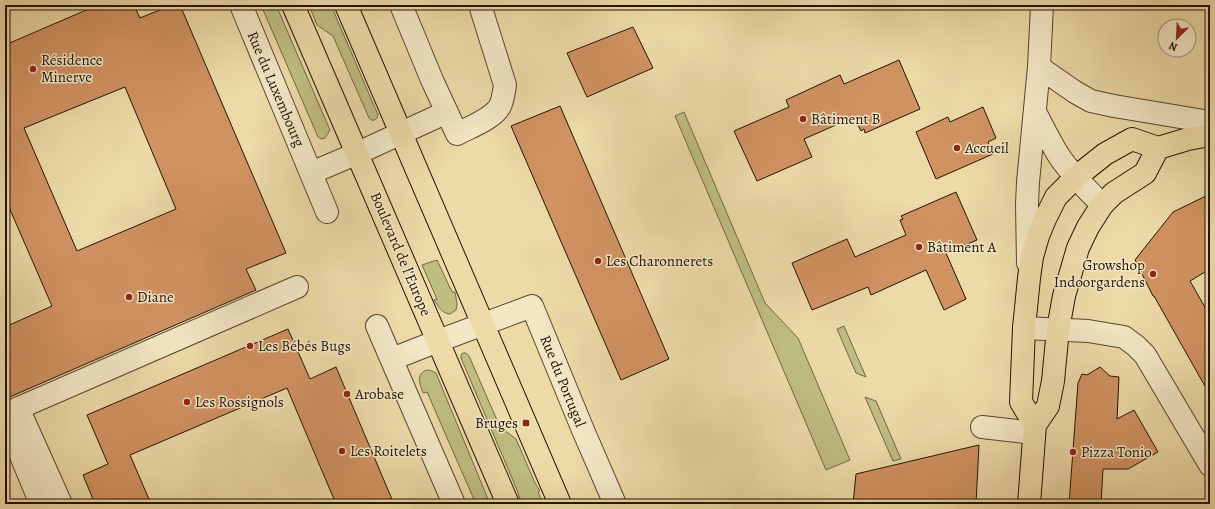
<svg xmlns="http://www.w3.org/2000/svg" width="1215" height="509" font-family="Alegreya,serif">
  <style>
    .green { fill: #bfbd82; stroke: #726842 }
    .building { fill: #d19262; stroke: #241203; fill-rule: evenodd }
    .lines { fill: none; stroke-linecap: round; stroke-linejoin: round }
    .minor-casing { stroke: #56442c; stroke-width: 24 }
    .major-casing { stroke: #241203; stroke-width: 24 }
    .minor { stroke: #f3e7c6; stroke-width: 22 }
    .major { stroke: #ecdaa7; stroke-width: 22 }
    .poi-dot { fill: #8f2418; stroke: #f3e7c6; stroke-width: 1.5 }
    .labels { text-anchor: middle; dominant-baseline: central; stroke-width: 3; stroke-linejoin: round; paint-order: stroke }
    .poi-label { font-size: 15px; fill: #241203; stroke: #f3e7c6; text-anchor: start }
    .street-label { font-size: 15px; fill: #241203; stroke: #f3e7c6 }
  </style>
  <rect width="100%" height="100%" fill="#ecdaa7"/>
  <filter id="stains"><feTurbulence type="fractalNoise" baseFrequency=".005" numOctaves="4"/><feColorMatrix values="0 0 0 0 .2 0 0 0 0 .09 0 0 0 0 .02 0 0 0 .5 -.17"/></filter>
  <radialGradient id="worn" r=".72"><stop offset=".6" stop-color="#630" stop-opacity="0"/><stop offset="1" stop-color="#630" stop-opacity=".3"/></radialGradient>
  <path class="green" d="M261,5H276L330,130L325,138L321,139L318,137Z
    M309,5H331L378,115L377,118C374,121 372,121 369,118L333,36L317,25Z
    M684,112L765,303L798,338L850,460L826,470L675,116Z
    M437,260L452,292H455L457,304L456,310L450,314C441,313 439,307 434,300L437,299L422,265Z
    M844,326L866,377L856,373L837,329Z
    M463,353H466L469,356L500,427L516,439L535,483L540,491L538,492L543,504H525L522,499H520L517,490L461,358V355Z
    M427,370L432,371L436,373L490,504H476L427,392L423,393C420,384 415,374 427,370Z
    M865,397L876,401L901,459L893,461Z"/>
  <path class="building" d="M98,5H134L140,18L172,5H180L286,253L246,269L256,290L5,399V327L52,306L5,198V45ZM125,87L176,209L77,251L24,128Z
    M633,27L653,68L587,97L567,53Z
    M899,60L920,109L865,133L864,129L861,131L854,117L804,139L812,157L757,181L734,131L789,107L786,100L840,75L844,84Z
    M560,106L669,359L621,380L511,126Z
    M983,107L996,138L988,142L993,154L936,179L916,132L948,117L950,122Z
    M956,192L977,240L946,253L966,299L944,310L926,270L871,295L868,287L812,310L792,263L847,239L855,257L906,235L900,220L903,219L901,216Z
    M1210,194V269L1190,281L1210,316V395L1154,296H1153L1135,260L1173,212Z
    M288,329L310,379L336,367L394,504H336L287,388L130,455L151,504H95L83,475L108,464L87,415Z
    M1100,367L1110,376L1119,377L1117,419L1134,410L1158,452L1128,469H1103L1101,504H1069L1078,383L1082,374L1087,375Z
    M979,445L976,504H853L856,474Z"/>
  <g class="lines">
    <g class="minor-casing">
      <path id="minor" d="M241,5L327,212
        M401,5L432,80L457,134C470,127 493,119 500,106C503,100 504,92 505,85L480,5
        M1039,67L1075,92L1091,101L1114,106L1210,122
        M1035,112C1043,127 1050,142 1059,156C1071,174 1087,189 1102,205
        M311,173L358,153L447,112
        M1028,263L1027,204L1028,182L1039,67L1042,5
        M377,326L454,504
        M1024,328L1088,331L1124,337L1136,346L1145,355L1210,465
        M392,359L438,341L532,306L583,430L615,504
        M18,408L61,504
        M5,414L297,287
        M5,417L41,504
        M982,427L1034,433"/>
    </g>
    <g class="major-casing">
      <path id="major" d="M293,5L508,504
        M346,5L560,504
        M1035,425L1021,402L1024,328L1029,278L1032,257L1038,236L1045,219L1056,197L1076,177L1105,154L1132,139L1158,148L1188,139L1210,135
        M1029,504L1035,425L1048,406L1053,381L1058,329L1064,296L1078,248L1088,227L1102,205L1114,193L1145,173L1158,148"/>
    </g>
    <use href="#minor" class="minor"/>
    <use href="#major" class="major"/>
  </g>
  <g class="poi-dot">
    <circle cx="33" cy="69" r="4"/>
    <circle cx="803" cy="119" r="4"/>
    <circle cx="957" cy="148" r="4"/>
    <circle cx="919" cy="247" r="4"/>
    <circle cx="598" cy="261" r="4"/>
    <circle cx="1153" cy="274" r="4"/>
    <circle cx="129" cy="297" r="4"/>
    <circle cx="250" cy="346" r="4"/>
    <circle cx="347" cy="394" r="4"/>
    <circle cx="187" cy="402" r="4"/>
    <rect x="522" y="419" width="8" height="8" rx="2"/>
    <circle cx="342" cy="451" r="4"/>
    <circle cx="1073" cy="452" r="4"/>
  </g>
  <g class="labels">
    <g class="poi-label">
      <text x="41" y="60">Résidence<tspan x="41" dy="17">Minerve</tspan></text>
      <text x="811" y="119">Bâtiment B</text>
      <text x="965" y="148">Accueil</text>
      <text x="927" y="247">Bâtiment A</text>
      <text x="606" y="261">Les Charonnerets</text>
      <text x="1145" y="265" text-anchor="end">Growshop<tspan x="1145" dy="17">Indoorgardens</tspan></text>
      <text x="137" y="297">Diane</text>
      <text x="258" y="346">Les Bébés Bugs</text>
      <text x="355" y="394">Arobase</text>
      <text x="195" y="402">Les Rossignols</text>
      <text x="518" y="423" text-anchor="end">Bruges</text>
      <text x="350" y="451">Les Roitelets</text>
      <text x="1081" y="452">Pizza Tonio</text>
    </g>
    <g class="street-label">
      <text transform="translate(276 89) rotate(67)">Rue du Luxembourg</text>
      <text transform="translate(401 254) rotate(67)">Boulevard de l'Europe</text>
      <text transform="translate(563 381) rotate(68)">Rue du Portugal</text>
    </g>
  </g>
  <rect width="1215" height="509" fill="none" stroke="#ecdaa7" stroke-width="20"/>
  <rect x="6" y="6" width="1203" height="497" fill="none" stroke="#241203" stroke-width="2"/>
  <rect x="10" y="10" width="1195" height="489" fill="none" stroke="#241203"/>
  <g transform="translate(1177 38) rotate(204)"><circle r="19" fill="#f3e7c6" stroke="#a09278"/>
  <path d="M0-3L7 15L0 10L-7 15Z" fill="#8f2418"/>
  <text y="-6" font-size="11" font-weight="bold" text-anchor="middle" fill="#241203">N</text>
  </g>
  <rect width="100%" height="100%" filter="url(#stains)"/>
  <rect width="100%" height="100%" fill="url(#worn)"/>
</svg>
